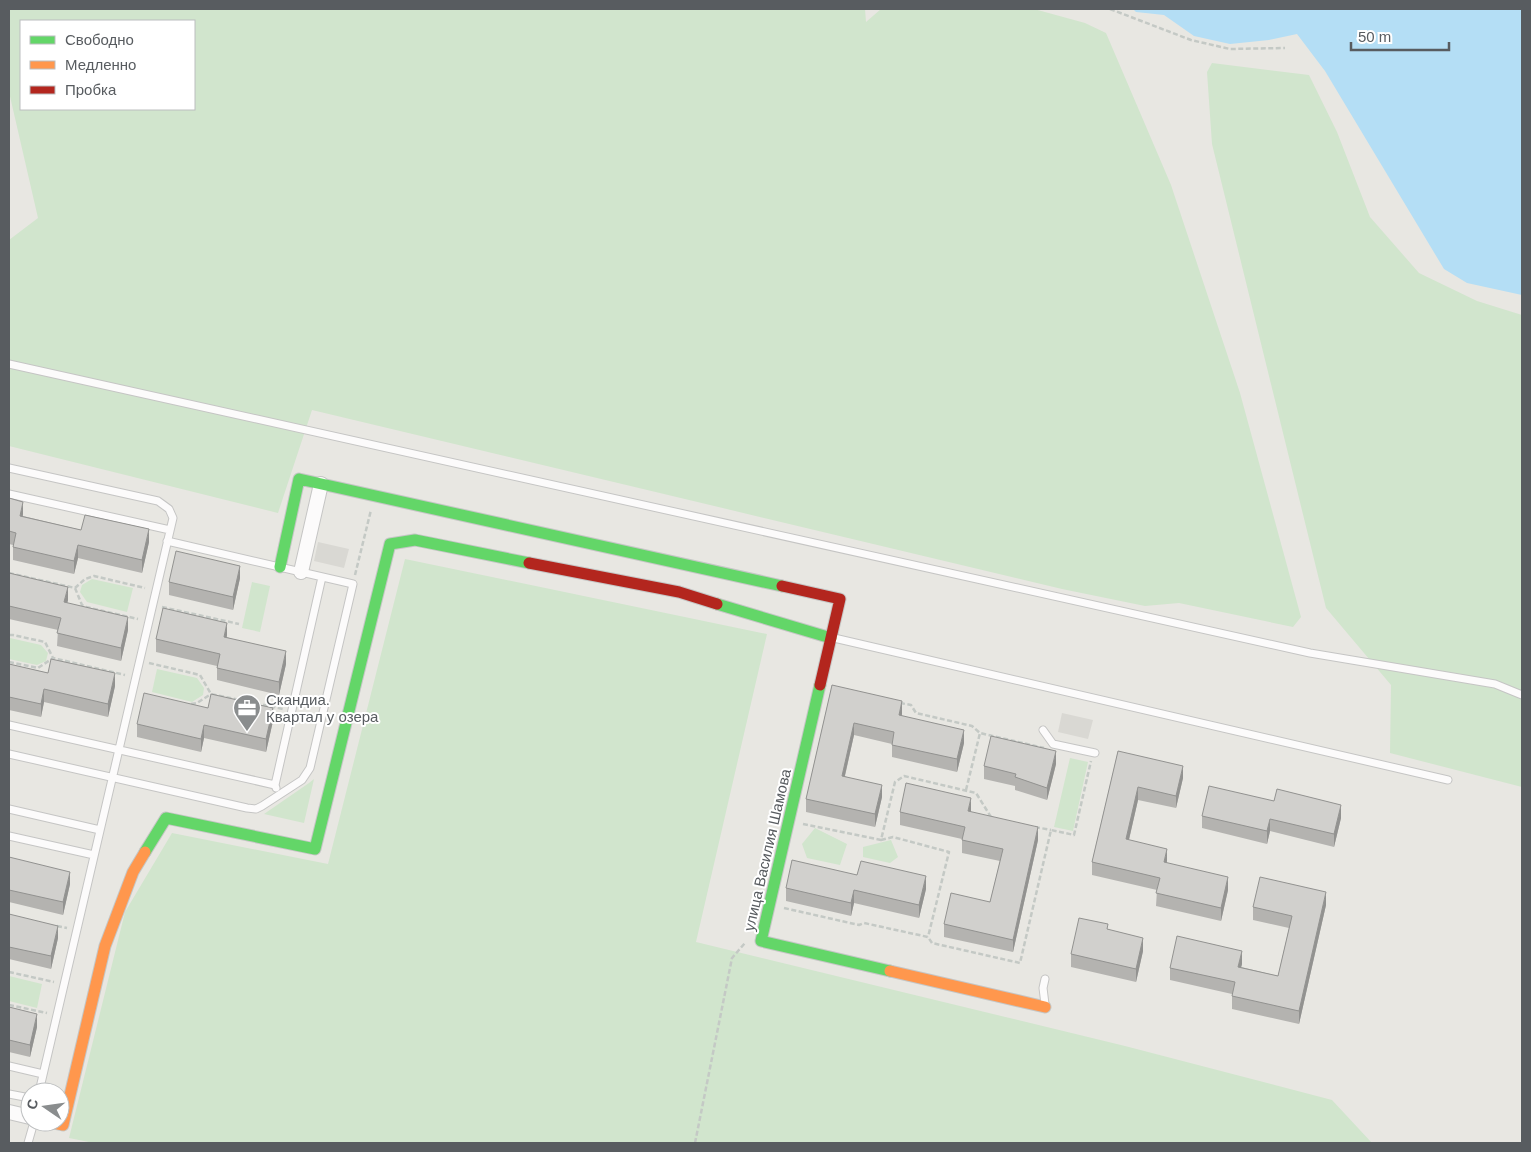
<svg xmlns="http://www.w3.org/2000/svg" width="1531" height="1152" font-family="Arial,sans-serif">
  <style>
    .industrial { fill: #d9d8d3 }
    .green { fill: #d1e5cd; fill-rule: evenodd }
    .water { fill: #b4def5 }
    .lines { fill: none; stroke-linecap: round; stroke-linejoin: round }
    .lane-casing { stroke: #c5c5c4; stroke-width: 9 }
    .street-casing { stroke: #c5c5c4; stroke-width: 16 }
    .fast-casing { stroke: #c5c6c5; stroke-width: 13 }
    .slow-casing { stroke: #c5c6c5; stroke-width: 13 }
    .jam-casing { stroke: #c5c6c5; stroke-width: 13 }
    .path { stroke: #c4c9c5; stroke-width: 2.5; stroke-dasharray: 5 2.5; stroke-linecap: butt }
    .lane { stroke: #fcfbfb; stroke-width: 7 }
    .street { stroke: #fcfbfb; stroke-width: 14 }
    .fast { stroke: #63d668; stroke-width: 11 }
    .slow { stroke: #ff974d; stroke-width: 11 }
    .jam { stroke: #b3261e; stroke-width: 11 }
    .wall { fill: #b4b3b0 }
    .shaded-wall { fill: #929290 }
    .building { fill: #d1d0cd; stroke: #929290 }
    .labels { text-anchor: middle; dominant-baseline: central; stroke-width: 4; stroke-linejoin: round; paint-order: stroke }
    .poi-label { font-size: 15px; fill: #585c60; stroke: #fff; text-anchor: start }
    .street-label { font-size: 15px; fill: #585c60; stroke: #fff }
  </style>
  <rect width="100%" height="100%" fill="#e8e7e2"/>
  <path class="industrial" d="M318,542L349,549L344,568L314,561Z
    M1062,713L1093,720L1088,739L1058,732Z"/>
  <path class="green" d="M9,9H865L866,22L881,9H1034L1085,23L1106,33L1171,185L1240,393L1301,617L1293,627L1179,603L1145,606L1062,589L312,410L278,513L9,446V240L38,218L9,92ZM21,21H194V109H21Z
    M1212,63L1309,75L1337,132L1370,217L1419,273L1477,301L1522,315V787L1390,753L1391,685L1326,608L1212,144L1207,72Z
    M405,559L767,634L696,942L1125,1046L1332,1100L1372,1143H94L69,1138L125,912L172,833L328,864Z
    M92,579L133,588L127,612L87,602L80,592L82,585Z
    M252,582L270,586L260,632L242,628Z
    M10,638L41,645L48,653L46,661L37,665L9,659V639Z
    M157,669L197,678L204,688L203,695L192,702L152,692Z
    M1070,758L1088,762L1073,831L1054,827Z
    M314,779L304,823L264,814L309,783Z
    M815,828L847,844L840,865L807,858L802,844Z
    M891,840L898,857L890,863L863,857V847Z
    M9,976L42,984L37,1008L9,1001Z"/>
  <path class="water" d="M1133,9H1522V295L1467,283L1444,269L1325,71L1297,34L1269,40L1230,44L1194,36L1164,15L1136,12Z"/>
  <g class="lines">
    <g class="lane-casing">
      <path id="lane" d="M9,364L1310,653L1495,684L1522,695
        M9,468L158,501L169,509L173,518L39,1092
        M9,494L170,530
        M834,638L1448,780
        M9,725L275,785
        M1043,730L1053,744L1095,753
        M9,754L247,808L256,809L262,806L302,780L310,768L353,584L167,541
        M276,788L275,785L322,577
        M9,809L100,830
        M9,836L94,855
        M1045,979L1043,988L1045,1004
        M9,1066L43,1074
        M9,1094L30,1098
        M28,1143L34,1122"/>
    </g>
    <g class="street-casing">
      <path id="street" d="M301,572L321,484
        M9,1112L30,1117"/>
    </g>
    <g class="fast-casing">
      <path id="fast" d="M280,567L299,479L782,586
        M717,604L831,638
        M820,685L761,941L890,971
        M145,852L166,818L315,849L390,544L415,540L529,563"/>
    </g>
    <g class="slow-casing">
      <path id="slow" d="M890,971L1045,1007
        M49,1122L63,1125L105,946L133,872L145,852"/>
    </g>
    <g class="jam-casing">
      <path id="jam" d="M529,563L679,592L717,604
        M782,586L840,599L820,685"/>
    </g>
    <path class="path" d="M1110,9L1191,40L1230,49L1285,48
      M9,573L75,588L85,579L94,576L145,588
      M355,575L371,510
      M75,588L82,605L86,607L138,619
      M162,607L239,624
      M9,635H13L45,642L53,658
      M9,662L38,668L53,658L125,675
      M149,663L200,675L211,694L283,709
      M900,703L911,705L916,713L972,726L980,733L1044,748
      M191,704L197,703L211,694
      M966,790L980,733
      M803,824L881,840L895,782L904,776L976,793L991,817H993
      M1035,827L1051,830
      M881,840L893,837L949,852L928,937
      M784,908L859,925L864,923L928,937L932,943L1020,963L1051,830L1074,835L1091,761
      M57,926L67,928
      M9,972L54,982
      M9,1005L47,1013
      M695,1143L732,958L745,943"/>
    <use href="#lane" class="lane"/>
    <use href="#street" class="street"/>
    <use href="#fast" class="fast"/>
    <use href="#slow" class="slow"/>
    <use href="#jam" class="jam"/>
  </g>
  <path class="wall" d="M9,498L23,514V516L81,530L149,542L142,573L78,558L74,574L13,560V545L9,544Z
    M9,573L68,600L67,603L128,630L121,661L57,646L58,630L9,619Z
    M240,578L233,610L169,595V582Z
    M227,635V637L286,664L279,695L217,680V666L156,652V639Z
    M9,664L48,673L115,686L108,717L44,702L41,717L9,710Z
    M832,685L902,714L901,716L964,743L957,772L892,757V744L854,735L845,776L882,797L875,827L806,812V799Z
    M208,708L273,721L266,752L204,738L201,752L137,737V724Z
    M1118,751L1183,778L1176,808L1138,800L1129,840L1167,861L1166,863L1228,890L1221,921L1156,906L1157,890L1092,875V862Z
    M1056,764L1047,800L1015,790V786L984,779V766Z
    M900,812H971L1038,840L1013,952L944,937V924L990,902L1000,861L962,853V839L900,825Z
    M1202,816L1341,818L1334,847L1270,831L1267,844L1202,828Z
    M9,841L10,854L9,858L70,884L63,915L9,902Z
    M857,875L926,889L919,918L854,903L851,916L786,901V888Z
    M1326,905L1299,1024L1232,1009V994L1170,980V968L1242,964L1241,967L1278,976L1289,928L1253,920V907Z
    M9,914L58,938L51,969L9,959Z
    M1108,929L1143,951L1136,982L1071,967V954Z
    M9,1007L37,1027L30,1057L9,1052Z"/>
  <path class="shaded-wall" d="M23,502V514L20,529V516Z
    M149,529V542L142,573V560Z
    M78,545V558L74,574V561Z
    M240,566V578L233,610V597Z
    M68,587V600L64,615V602Z
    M128,617V630L121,661V648Z
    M227,623V635L224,649V637Z
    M286,651V664L279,695V682Z
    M115,673V686L108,717V704Z
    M44,689V702L41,717V704Z
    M902,701V714L899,728V715Z
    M273,708V721L266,752V739Z
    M854,723V735L842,788V776Z
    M204,725V738L201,752V739Z
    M964,730V743L957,772V759Z
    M1056,751V764L1047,800V788Z
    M1183,766V778L1176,808V796Z
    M882,785V797L875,827V814Z
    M1138,787V800L1126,852V839Z
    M971,798V811L968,824V811Z
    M1341,805V818L1334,847V834Z
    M1270,819V831L1267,844V831Z
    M1038,827V840L1013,952V940Z
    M10,842V854L9,859V846Z
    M1167,849V861L1164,875V862Z
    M70,872V884L63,915V902Z
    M926,876V889L919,918V905Z
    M1228,877V890L1221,921V908Z
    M854,890V903L851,916V903Z
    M1326,892V905L1299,1024V1011Z
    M58,926V938L51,969V956Z
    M1143,938V951L1136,982V969Z
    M1242,951V964L1238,979V967Z
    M37,1014V1027L30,1057V1045Z"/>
  <path class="building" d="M9,498L23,502L20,516L81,530L85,515L149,529L142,560L78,545L74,561L13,547L16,533L9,531Z
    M176,551L240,566L233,597L169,582Z
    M9,573L68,587L64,602L128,617L121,648L57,633L61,618L9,606Z
    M163,608L227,623L224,637L286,651L279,682L217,668L220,654L156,639Z
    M51,659L115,673L108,704L44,689L41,704L9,697V664L48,673Z
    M832,685L902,701L899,715L964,730L957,759L892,745L894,732L854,723L842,776L882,785L875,814L806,799Z
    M144,693L208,708L211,694L273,708L266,739L204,725L201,739L137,724Z
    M991,736L1056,751L1047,788L1015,777L1016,774L984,766Z
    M1118,751L1183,766L1176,796L1138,787L1126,839L1167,849L1164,862L1228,877L1221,908L1156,893L1160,878L1092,862Z
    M906,783L971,798L968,811L1038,827L1013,940L944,924L951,893L990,902L1003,849L962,840L965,827L900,812Z
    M1209,786L1274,801L1277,789L1341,805L1334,834L1270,819L1267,831L1202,816Z
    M9,857L70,872L63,902L9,890Z
    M792,860L857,875L861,861L926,876L919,905L854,890L851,903L786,888Z
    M1260,877L1326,892L1299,1011L1232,996L1235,982L1170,968L1177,936L1242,951L1238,967L1278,976L1292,916L1253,907Z
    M9,914L58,926L51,956L9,947Z
    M1079,918L1108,924L1107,929L1143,938L1136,969L1071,954Z
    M9,1007L37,1014L30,1045L9,1040Z"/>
  <defs>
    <g id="office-pin" transform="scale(1.4375)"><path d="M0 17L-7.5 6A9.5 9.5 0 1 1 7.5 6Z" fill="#8a8d8e" stroke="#fff"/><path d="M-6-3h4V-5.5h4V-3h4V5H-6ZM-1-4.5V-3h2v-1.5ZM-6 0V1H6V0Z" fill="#fff"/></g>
  </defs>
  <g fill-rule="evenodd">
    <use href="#office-pin" x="247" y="708"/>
  </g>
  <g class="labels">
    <g class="poi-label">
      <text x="266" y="699">Скандиа.<tspan x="266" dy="17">Квартал у озера</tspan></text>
    </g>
    <g class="street-label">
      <text transform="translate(767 850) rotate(-77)">улица Василия Шамова</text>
    </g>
  </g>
  <rect width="1531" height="1152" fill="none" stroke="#585c60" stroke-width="20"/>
  <rect x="20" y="20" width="175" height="90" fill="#ffffff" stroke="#bcbebf"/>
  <rect x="30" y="36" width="25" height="8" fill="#63d668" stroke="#bcbebf"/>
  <text x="65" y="45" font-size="15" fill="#585c60">Свободно</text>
  <rect x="30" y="61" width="25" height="8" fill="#ff974d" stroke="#bcbebf"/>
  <text x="65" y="70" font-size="15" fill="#585c60">Медленно</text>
  <rect x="30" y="86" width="25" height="8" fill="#b3261e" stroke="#bcbebf"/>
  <text x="65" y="95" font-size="15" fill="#585c60">Пробка</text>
  <g transform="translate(45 1107) rotate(283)"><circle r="24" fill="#ffffff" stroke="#bcbebf"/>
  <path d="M0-4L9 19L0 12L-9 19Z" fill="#8a8d8e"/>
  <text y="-8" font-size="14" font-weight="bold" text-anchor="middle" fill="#585c60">С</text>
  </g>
  <path d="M1351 42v8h98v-8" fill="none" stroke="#585c60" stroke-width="2.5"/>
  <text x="1358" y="42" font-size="15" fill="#585c60" stroke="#ffffff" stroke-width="4" paint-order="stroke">50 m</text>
</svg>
